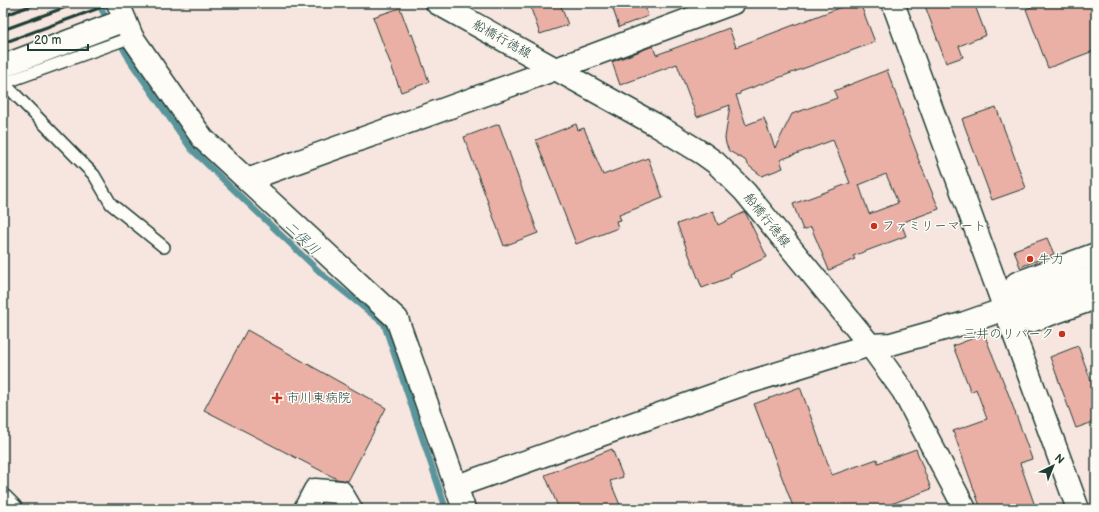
<svg xmlns="http://www.w3.org/2000/svg" width="1099" height="512" font-family="'Balsamiq Sans','Klee One',sans-serif">
  <style>
    .lines { fill: none; stroke-linecap: round; stroke-linejoin: round }
    .stream { stroke: #5a959c; stroke-width: 6 }
    .building { fill: #eab0a6; stroke: #1f3d34; fill-rule: evenodd }
    .service-casing { stroke: #1f3d34; stroke-width: 14 }
    .minor-casing { stroke: #1f3d34; stroke-width: 25 }
    .tertiary-casing { stroke: #1f3d34; stroke-width: 25 }
    .secondary-casing { stroke: #1f3d34; stroke-width: 25 }
    .service { stroke: #fdfcf7; stroke-width: 11 }
    .minor { stroke: #fdfcf7; stroke-width: 22 }
    .tertiary { stroke: #fdfcf7; stroke-width: 22 }
    .secondary { stroke: #fdfcf7; stroke-width: 22 }
    .rail { stroke: #1f3d34; stroke-width: 3 }
    .poi-dot { fill: #c8321e; stroke: #fdfcf7; stroke-width: 1.5 }
    .labels { text-anchor: middle; dominant-baseline: central; stroke-width: 3; stroke-linejoin: round; paint-order: stroke }
    .street-label { font-size: 13px; fill: #1f3d34; stroke: #fdfcf7 }
    .poi-label { font-size: 13px; fill: #1f3d34; stroke: #fdfcf7; text-anchor: start }
    .water-label { font-size: 14px; font-style: italic; fill: #38625f; stroke: #fdfcf7 }
  </style>
  <rect width="100%" height="100%" fill="#f7e5df"/>
  <filter id="ink" filterUnits="userSpaceOnUse"><feTurbulence type="fractalNoise" baseFrequency=".025" numOctaves="2"/><feDisplacementMap in="SourceGraphic" scale="8" xChannelSelector="R" yChannelSelector="G"/><feConvolveMatrix kernelMatrix="1 2 1 2 8 2 1 2 1" color-interpolation-filters="sRGB"/></filter>
  <g filter="url(#ink)">
    <g class="lines">
      <path class="stream" d="M98,3L130,61L191,149L323,275L384,324L446,509"/>
    </g>
    <path class="building" d="M529,3H560L568,25L540,34Z
      M611,3H644L648,16L619,27Z
      M843,3H860L875,42L740,92V94L736,95L746,125L764,118L775,148L792,114L837,98L834,91L887,70L903,114H902L918,156H917L939,209L901,223L906,236L853,256L855,259L829,270L811,227L803,230L793,204L850,183L833,140L780,160L783,168L762,176L749,166L745,160L729,151L726,144L725,138L730,105L697,117L677,64L620,85L612,62L653,46L656,55L729,28L736,47L844,6ZM886,174L898,203L869,214L859,185Z
      M924,3H974L986,35L959,46L963,57L946,63Z
      M1043,3H1096V50L1048,68L1026,9Z
      M400,8L410,35L412,34L429,82L401,92L373,17Z
      M996,107L1026,188L992,200L962,119Z
      M499,124L538,233L504,246L464,137Z
      M576,124L578,130L584,128L603,175L648,158L663,198L619,215L621,220L616,221L618,228L576,244L536,140Z
      M713,211L718,225L745,212L767,257L730,274L731,277L702,288L677,224Z
      M1047,238L1054,254L1020,267L1014,250Z
      M247,330L386,408L348,481L337,479L204,410Z
      M984,334L1008,393L1032,459L1020,463L1036,509H981L953,431L987,419L976,389L971,392L953,346Z
      M1078,346L1096,394V421L1076,428L1050,357Z
      M800,387L832,475L877,459L878,463L916,449L931,489L878,509H794L754,404Z
      M612,449L623,477L610,481L620,505L609,509H559L545,475Z"/>
    <g class="lines">
      <g class="service-casing">
        <path id="service" d="M132,37L4,83L94,175L111,204L164,247"/>
      </g>
      <g class="minor-casing">
        <path id="minor" d="M118,3L132,37L203,139L397,319L464,509
          M3,66L125,20
          M247,180L556,69L733,3
          M1096,254L1017,283L1006,309L1031,321L1096,298
          M457,486L750,382L870,345L903,391L965,509
          M3,501L11,509
          M305,509L315,490L341,492L351,509"/>
      </g>
      <g class="tertiary-casing">
        <path id="tertiary" d="M893,3L1078,509"/>
      </g>
      <g class="secondary-casing">
        <path id="secondary" d="M437,3L656,125L702,153L716,163L745,192L870,345L891,344L965,323L1096,277"/>
      </g>
      <use href="#service" class="service"/>
      <use href="#minor" class="minor"/>
      <use href="#tertiary" class="tertiary"/>
      <use href="#secondary" class="secondary"/>
      <path class="rail" d="M3,3H4
        M3,16L38,3
        M3,30L77,3
        M3,43L113,3"/>
    </g>
  </g>
  <g class="poi-dot">
    <circle cx="874" cy="226" r="4"/>
    <circle cx="1030" cy="259" r="4"/>
    <circle cx="1062" cy="334" r="4"/>
    <path d="M275 392h4v4h4v4h-4v4h-4v-4h-4v-4h4z"/>
  </g>
  <g class="labels">
    <g class="street-label">
      <text transform="translate(502 39) rotate(29)">船橋行徳線</text>
      <text transform="translate(767 220) rotate(51)">船橋行徳線</text>
    </g>
    <g class="poi-label">
      <text x="882" y="226">ファミリーマート</text>
      <text x="1038" y="259">牛力</text>
      <text x="1054" y="334" text-anchor="end">三井のリパーク</text>
      <text x="286" y="398">市川東病院</text>
    </g>
    <g class="water-label">
      <text transform="translate(302 238) rotate(44)">二俣川</text>
    </g>
  </g>
  <rect width="1099" height="512" fill="none" stroke="#fdfcf7" stroke-width="16"/>
  <rect x="8" y="8" width="1083" height="496" fill="none" stroke="#1f3d34" stroke-width="1.5" filter="url(#ink)"/>
  <g transform="translate(1053 466) rotate(43)" stroke="#fdfcf7" stroke-width="3" paint-order="stroke">
  <path d="M0-3L7 15L0 10L-7 15Z" fill="#1f3d34"/>
  <text y="-6" font-size="11" font-weight="bold" text-anchor="middle" fill="#1f3d34">N</text>
  </g>
  <path d="M28 44v6h60v-6" fill="none" stroke="#1f3d34" stroke-width="2"/>
  <text x="34" y="44" font-size="12" fill="#1f3d34" stroke="#fdfcf7" stroke-width="3" paint-order="stroke">20 m</text>
</svg>
